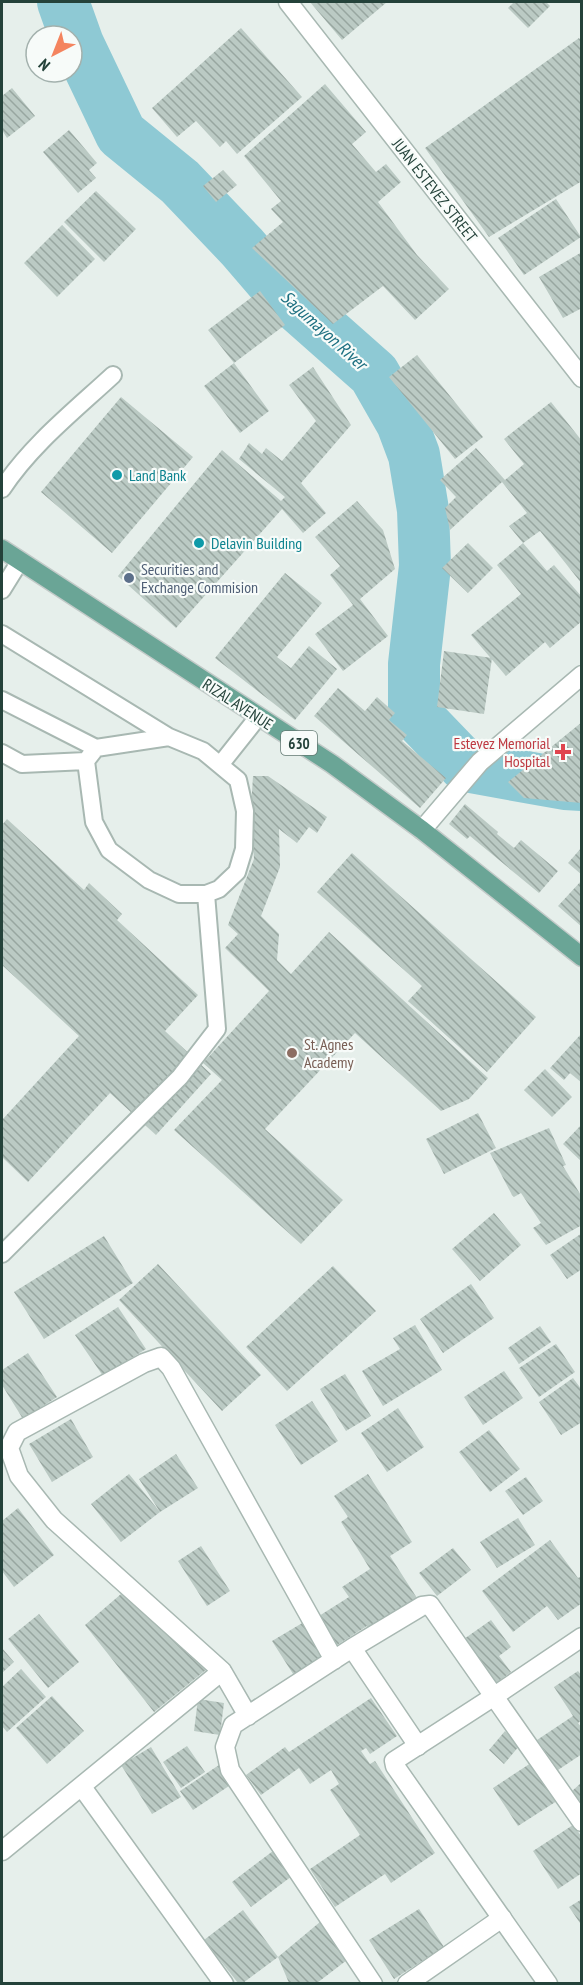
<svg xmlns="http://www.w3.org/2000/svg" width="583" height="1985" font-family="'PT Sans Narrow',sans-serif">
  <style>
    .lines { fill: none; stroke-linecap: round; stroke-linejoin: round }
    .river { stroke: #8ec9d4; stroke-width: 52 }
    .building { fill: url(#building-back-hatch) }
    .service-casing { stroke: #a8b8b2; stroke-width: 20 }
    .minor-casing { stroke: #a8b8b2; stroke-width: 21 }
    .tertiary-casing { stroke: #a8b8b2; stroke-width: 21 }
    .primary-casing { stroke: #c2cac8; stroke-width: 21 }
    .service { stroke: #fff; stroke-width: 16 }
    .minor { stroke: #fff; stroke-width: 18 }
    .tertiary { stroke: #fff; stroke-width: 18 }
    .primary { stroke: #6aa596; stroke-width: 18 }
    .culture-dot { fill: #0f9aa8; stroke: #f7fbf9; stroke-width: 2 }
    .service-dot { fill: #5c6f8a; stroke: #f7fbf9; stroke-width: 2 }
    .health-dot { fill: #e0444e; stroke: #f7fbf9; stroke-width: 2 }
    .education-dot { fill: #8d6e63; stroke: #f7fbf9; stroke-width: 2 }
    .labels { text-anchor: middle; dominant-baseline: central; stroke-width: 4.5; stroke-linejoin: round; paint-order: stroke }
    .shield { fill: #f7fbf9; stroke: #637a73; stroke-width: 1.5 }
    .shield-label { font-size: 15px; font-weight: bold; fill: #24423a }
    .street-label { font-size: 16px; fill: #24423a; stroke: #f7fbf9 }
    .culture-label { font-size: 16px; fill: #0d838f; stroke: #f7fbf9; text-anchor: start }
    .service-label { font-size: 16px; fill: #4e5e75; stroke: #f7fbf9; text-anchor: start }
    .health-label { font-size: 16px; fill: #be3a42; stroke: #f7fbf9; text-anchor: end }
    .education-label { font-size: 16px; fill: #785e54; stroke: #f7fbf9; text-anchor: start }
    .water-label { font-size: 18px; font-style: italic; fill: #1c6f80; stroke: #f7fbf9 }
  </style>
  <defs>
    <pattern id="building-back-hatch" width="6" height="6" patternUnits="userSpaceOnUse" patternTransform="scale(1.5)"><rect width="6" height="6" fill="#bbcac4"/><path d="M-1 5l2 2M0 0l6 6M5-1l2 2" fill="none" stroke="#98a6a0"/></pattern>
  </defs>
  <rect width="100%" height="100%" fill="#e6efeb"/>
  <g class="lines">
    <path class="river" d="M63,2L78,44L121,134L180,182L242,247L279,290L374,374L402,423L414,455L423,510L425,566L414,664V713L465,766L565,784L582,785"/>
  </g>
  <path class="building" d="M310,2H387L342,40Z
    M514,2H546L550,6L528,28L508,8Z
    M241,28L302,97L237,154L226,141L220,147L196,121L177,137L152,108Z
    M579,38L582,42V181L489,237L425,148Z
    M325,84L366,132L352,144L376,172L386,164L401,182L378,202L417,255L449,289L415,320L383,286L333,324L252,248L283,222L271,209L281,201L244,156Z
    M12,88L35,116L7,138L2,130V96Z
    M69,130L97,163L89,170L96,178L78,193L43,152Z
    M223,170L237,185L216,202L203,186Z
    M96,191L136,229L104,262L64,222Z
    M556,199L581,237L524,275L498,238Z
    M62,225L95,259L57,297L24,263Z
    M582,252V308L563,318L539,277Z
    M260,291L285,325L234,363L208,330Z
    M417,355L483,437L455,459L389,377Z
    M234,363L269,411L240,433L204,386Z
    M313,367L351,425L301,483L326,513L303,533L282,509L176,628L118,576L222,450L281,501L285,497L239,459L249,443L262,454L266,448L282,461L316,421L289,385Z
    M121,397L193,457L112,553L41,492Z
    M551,402L582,441V584L540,531L523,543L509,526L527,513L502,482L450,530L445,508L456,497L440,480L476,448L505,480L524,464L504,439Z
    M357,501L383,530L395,569L360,599L388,636L343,671L315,634L353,605L330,575L340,566L315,537Z
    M468,543L493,568L468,593L442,568Z
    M523,543L547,571L554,565L582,597V621L550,648L545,642L506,676L471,635L521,594L497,565Z
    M285,573L322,603L277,657L291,668L309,646L337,669L295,720L215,658Z
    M444,651L492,658L484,714L437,707Z
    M338,688L365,711L377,697L395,713L389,720L407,735L402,741L446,778L420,808L314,716Z
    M582,722V803L524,798L508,782Z
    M253,776H268L327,817L317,833L309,827L297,843L279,829L280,867L261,916L279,934L277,960L291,974L329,932L488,1078L469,1099L441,1111L355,1033L265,1129L343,1200L301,1244L174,1130L222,1080L203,1063L269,991L225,948L238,934L228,925L254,859L251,809Z
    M465,804L498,832L497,834L514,848L521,840L558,871L539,893L470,836L467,839L449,824Z
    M7,819L84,890L89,883L122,914L117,920L198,995L165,1031L211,1074L156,1135L110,1093L28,1182L2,1157V1120L79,1036L2,965V825Z
    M582,847V875L568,863Z
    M352,853L536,1017L487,1072L408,1001L422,986L317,892Z
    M582,880V927L558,906Z
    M582,1033V1083L570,1073L564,1080L550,1068Z
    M545,1069L572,1097L552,1117L524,1090Z
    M478,1113L496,1148L444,1174L426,1139Z
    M582,1124V1162L563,1144Z
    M549,1128L566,1165L563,1166L582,1197V1225L546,1245L533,1228L541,1223L521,1193L514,1197L512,1195L490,1153Z
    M494,1213L521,1245L480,1281L452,1249Z
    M582,1233V1269L567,1279L550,1255Z
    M104,1236L133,1283L44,1339L14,1292Z
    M158,1264L261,1375L222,1411L119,1300Z
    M333,1266L376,1311L287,1391L246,1347Z
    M471,1284L494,1318L443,1353L420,1319Z
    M118,1307L146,1349L103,1376L75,1335Z
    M415,1325L442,1370L383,1406L362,1371L400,1349L393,1338Z
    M540,1326L551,1342L519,1364L508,1348Z
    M556,1344L575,1372L539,1397L519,1368Z
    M28,1353L57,1397L23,1419L2,1385V1370Z
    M504,1371L523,1398L483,1425L464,1397Z
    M345,1374L371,1416L346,1431L320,1389Z
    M573,1378L582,1390V1422L561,1435L539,1402Z
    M312,1401L338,1441L301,1465L275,1425Z
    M398,1408L424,1447L387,1472L361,1433Z
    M71,1419L93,1457L52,1482L29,1444Z
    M489,1430L520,1469L490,1492L459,1452Z
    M176,1454L198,1488L160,1512L139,1479Z
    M129,1474L160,1512L121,1542L91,1504Z
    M368,1474L412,1542L390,1556L417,1598L369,1629L367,1626L337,1645L319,1616L349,1597L342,1587L370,1569L341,1522L348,1517L334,1496Z
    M526,1477L543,1501L523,1515L505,1491Z
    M18,1508L54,1555L14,1587L2,1571V1521Z
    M518,1518L535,1545L497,1568L480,1542Z
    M550,1540L578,1578L582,1576V1603L558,1620L547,1606L513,1632L482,1591Z
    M201,1546L230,1591L207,1606L178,1561Z
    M453,1548L471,1570L437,1596L419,1573Z
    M121,1594L207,1669L154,1712L85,1625Z
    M39,1614L79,1662L48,1688L8,1639Z
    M491,1620L511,1647L499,1656L511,1672L496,1683L464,1639Z
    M304,1622L327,1658L295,1677L272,1641Z
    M2,1648L14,1662L2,1673Z
    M21,1669L46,1697L7,1732L2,1726V1687Z
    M578,1671L582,1676V1720L578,1723L582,1728V1754L558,1770L537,1740L573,1716L554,1687Z
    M52,1696L84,1731L47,1764L16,1728Z
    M371,1698L397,1736L370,1754L366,1748L361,1751L370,1764L375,1761L435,1853L391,1883L385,1874L335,1907L310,1869L360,1835L330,1790L339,1784L331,1770L310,1784L299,1768L261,1795L246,1775L285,1747L289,1752Z
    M198,1699L224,1703L220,1735L194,1731Z
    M505,1731L520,1745L504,1764L489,1750Z
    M187,1746L205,1772L181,1788L163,1762Z
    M151,1747L181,1797L152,1814L121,1765Z
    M534,1761L560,1799L518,1826L493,1788Z
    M219,1765L232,1784L193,1810L180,1791Z
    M582,1782V1803L571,1792Z
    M573,1825L582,1837V1873L558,1889L533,1851Z
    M273,1851L292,1876L251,1907L232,1882Z
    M582,1899V1926L569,1907Z
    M419,1909L444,1947L394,1979L369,1940Z
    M243,1910L278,1957L243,1983H238L204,1940Z
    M320,1922L347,1960L317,1983H289L278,1957Z"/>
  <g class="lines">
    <g class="service-casing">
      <path id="service" d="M2,489C31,445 74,411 113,375
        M2,590L20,561
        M2,634L169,737L203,751L238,780L245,811L244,849L237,872L219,889L206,894H179L149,880L109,850L94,822L86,761
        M2,700L96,748
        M2,753L22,764L86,761L96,748L169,737
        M220,765L258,717
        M2,1254L180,1077L217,1029L206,894"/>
    </g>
    <g class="minor-casing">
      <path id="minor" d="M288,2L582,378
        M422,830L480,762L582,675
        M352,1648L418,1746
        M222,1671L54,1520L19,1476L9,1448L17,1432L144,1363L161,1357L171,1368L334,1660
        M82,1787L224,1984
        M2,1851L222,1671L248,1716
        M373,1984L230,1770L225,1747L233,1725L352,1648L422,1606L430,1605L582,1822
        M407,1984L502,1918"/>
    </g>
    <g class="tertiary-casing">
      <path id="tertiary" d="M548,1984L395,1766L394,1761L493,1697L582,1637"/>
    </g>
    <g class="primary-casing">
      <path id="primary" d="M2,549L332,764L422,830L582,957"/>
    </g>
    <use href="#service" class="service"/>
    <use href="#minor" class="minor"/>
    <use href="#tertiary" class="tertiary"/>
    <use href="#primary" class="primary"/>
  </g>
  <g class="culture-dot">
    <circle cx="117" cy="475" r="6"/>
    <circle cx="199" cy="543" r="6"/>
  </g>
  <circle class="service-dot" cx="129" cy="578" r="6"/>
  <path class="health-dot" d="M560 743h6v6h6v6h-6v6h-6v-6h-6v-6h6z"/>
  <circle class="education-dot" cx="292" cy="1053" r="6"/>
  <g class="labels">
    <rect class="shield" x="281" y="731" width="36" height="24" rx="4.5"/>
    <g class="shield-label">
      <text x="299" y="743">630</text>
    </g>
    <g class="street-label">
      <text transform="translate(435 190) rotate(52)">JUAN ESTEVEZ STREET</text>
      <text transform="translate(238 704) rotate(33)">RIZAL AVENUE</text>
    </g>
    <g class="culture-label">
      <text x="129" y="475">Land Bank</text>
      <text x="211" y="543">Delavin Building</text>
    </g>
    <g class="service-label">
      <text x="141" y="569">Securities and<tspan x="141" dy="18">Exchange Commision</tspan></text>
    </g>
    <g class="health-label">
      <text x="550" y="743">Estevez Memorial<tspan x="550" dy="18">Hospital</tspan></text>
    </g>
    <g class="education-label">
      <text x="304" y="1044">St. Agnes<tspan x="304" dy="18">Academy</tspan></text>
    </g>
    <g class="water-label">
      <text transform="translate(324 330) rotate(42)">Sagumayon River</text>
    </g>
  </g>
  <rect width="583" height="1985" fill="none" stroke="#24423a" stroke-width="6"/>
  <g transform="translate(54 54) rotate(222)"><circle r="28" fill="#f7fbf9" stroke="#a3b1ad" stroke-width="1.5"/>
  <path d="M0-4.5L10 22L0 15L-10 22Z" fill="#f4845f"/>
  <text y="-9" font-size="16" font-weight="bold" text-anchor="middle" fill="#24423a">N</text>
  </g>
</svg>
